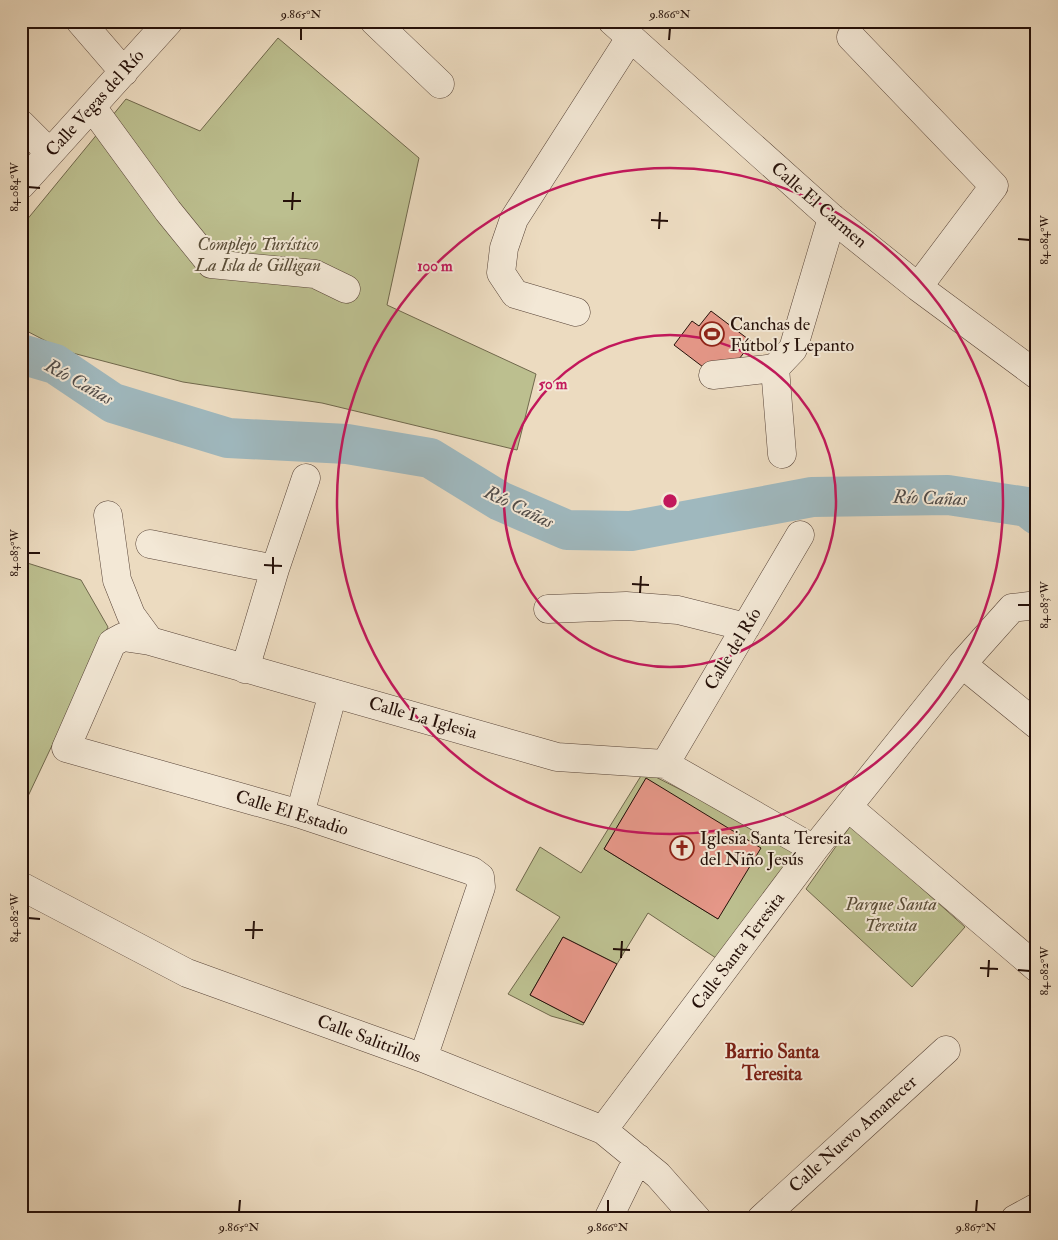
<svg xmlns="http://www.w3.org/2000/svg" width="1058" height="1240" font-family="'IM FELL Double Pica',serif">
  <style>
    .green { fill: #bcbf8f; stroke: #70684c; fill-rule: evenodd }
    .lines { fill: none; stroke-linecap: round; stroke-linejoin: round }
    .river { stroke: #9fb8be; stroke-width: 40 }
    .building { fill: #e59788; stroke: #251009 }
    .minor-casing { stroke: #574337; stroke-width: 29 }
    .minor { stroke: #f3e8d6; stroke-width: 28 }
    .ticks { fill: none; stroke: #251009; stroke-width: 2 }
    .ring { fill: none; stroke: #c2185b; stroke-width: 2.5 }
    .labels { text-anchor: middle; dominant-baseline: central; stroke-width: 4; stroke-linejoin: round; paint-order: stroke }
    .street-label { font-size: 18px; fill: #251009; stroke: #f3e8d6 }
    .park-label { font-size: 18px; font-style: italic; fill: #5a4d38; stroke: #f3e8d6 }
    .poi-label { font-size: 18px; fill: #251009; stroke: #f3e8d6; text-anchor: start }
    .water-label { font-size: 19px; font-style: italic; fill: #504b48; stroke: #f3e8d6 }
    .neighbourhood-label { font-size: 19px; font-weight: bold; fill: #7a1f14; stroke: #f3e8d6 }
    .centre { fill: #c2185b; stroke: #f3e8d6; stroke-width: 2.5 }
    .ring-label { font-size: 15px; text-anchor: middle; font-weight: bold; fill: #c2185b; stroke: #f3e8d6; stroke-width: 4; stroke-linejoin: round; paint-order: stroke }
    .neatline { fill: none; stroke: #251009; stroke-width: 2 }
    .ticks-label { font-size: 12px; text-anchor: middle; fill: #251009 }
  </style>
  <rect width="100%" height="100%" fill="#ecdbc0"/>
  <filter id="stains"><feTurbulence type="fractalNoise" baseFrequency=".004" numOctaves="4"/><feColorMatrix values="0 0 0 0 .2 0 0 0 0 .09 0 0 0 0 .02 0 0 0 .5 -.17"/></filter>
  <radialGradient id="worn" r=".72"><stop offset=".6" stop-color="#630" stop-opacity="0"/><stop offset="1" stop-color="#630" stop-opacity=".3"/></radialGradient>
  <path class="green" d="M278,38L419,158L387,305L536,374L517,450L322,403L183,382L65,351L21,328V227L126,99L200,131Z
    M21,561L81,580L108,627L21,811Z
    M644,771L785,843L796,855L719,960L648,913L617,964L563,937L530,995L584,1023L583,1025L551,1016L508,994L560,917L516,890L540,847L581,873ZM646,779L718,919L604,849Z
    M851,825L965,927L912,987L806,889Z"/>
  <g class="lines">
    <path class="river" d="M21,354L55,364L113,403L228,438L347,444L430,458L500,501L567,530L631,531L812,497L948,495L1027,507L1037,515"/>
  </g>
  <path class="building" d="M711,311L752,342L733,367H703L674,345L692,321L699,326Z
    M646,778L761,848L718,919L604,849Z
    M563,937L617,964L584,1023L530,995Z"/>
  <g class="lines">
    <g class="minor-casing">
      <path id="minor" d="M80,21L124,72
        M374,21L440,84
        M612,21L832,218L918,287L1037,375
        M851,37L994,186L918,287
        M92,107L168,211L211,264L315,274L346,289
        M21,124L50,153
        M21,185L169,21
        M576,312L515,294L501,273L504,248L514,219L630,38
        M775,368L782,454
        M713,375L775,368L793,349L832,218
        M108,515L117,580L131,615L150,641
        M150,544L275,569
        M548,609L626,606L678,610L746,627
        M962,664L1037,725
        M245,669L275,569L306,478
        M665,764L800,535
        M848,807L1037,968
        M300,814L333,693
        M21,886L187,973L423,1058L603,1130L658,1175L697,1219
        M423,1058L481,887L480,877L472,871L300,814L66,748L112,643L123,637L150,641L557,757L665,764L814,849
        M603,1130L814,849L962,664L1012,608L1037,605
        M608,1219L638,1158
        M761,1219L946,1050
        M1015,1219L1037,1207"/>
    </g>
    <use href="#minor" class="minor"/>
  </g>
  <path class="ticks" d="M301,40V28M669,40L670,28M28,187L40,188M283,201H301M292,210L293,192M651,220L668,221M659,229L660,212M1018,239L1030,240M28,553H40M264,565L282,566M273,574V557M632,584L649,585M640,593L641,576M1018,605H1030M28,918L40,919M245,930H263M253,939L254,921M613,949L630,950M621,958L622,941M980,968L998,969M1018,970L1030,971M988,977L989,960M239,1212L240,1200M608,1212V1200M976,1212L977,1200"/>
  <g class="ring">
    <circle cx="670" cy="501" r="166"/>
    <circle cx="670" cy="501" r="333"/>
  </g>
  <defs>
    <g id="stadium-ring" transform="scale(1.25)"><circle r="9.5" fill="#f3e8d6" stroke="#8f2418" stroke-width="1.5"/><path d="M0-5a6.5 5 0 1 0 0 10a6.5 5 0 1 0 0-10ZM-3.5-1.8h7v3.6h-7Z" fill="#8f2418"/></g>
    <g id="church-ring" transform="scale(1.25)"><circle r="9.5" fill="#f3e8d6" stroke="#8f2418" stroke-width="1.5"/><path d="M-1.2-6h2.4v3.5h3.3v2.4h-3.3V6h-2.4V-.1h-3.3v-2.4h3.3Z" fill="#8f2418"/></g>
  </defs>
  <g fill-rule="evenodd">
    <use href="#stadium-ring" x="712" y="334"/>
    <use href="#church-ring" x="682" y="848"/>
  </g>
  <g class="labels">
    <g class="street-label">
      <text transform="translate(95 103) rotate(-48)">Calle Vegas del Río</text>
      <text transform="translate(819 205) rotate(41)">Calle El Carmen</text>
      <text transform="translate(733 649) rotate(-59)">Calle del Río</text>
      <text transform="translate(423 718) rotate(16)">Calle La Iglesia</text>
      <text transform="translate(292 813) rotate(17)">Calle El Estadio</text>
      <text transform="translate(738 951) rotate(-53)">Calle Santa Teresita</text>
      <text transform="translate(369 1039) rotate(20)">Calle Salitrillos</text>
      <text transform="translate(853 1134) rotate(-42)">Calle Nuevo Amanecer</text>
    </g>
    <g class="park-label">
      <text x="258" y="244">Complejo Turístico<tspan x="258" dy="21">La Isla de Gilligan</tspan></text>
      <text x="891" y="904">Parque Santa<tspan x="891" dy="21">Teresita</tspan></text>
    </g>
    <g class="poi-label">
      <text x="730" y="324">Canchas de<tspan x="730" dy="21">Fútbol 5 Lepanto</tspan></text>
      <text x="700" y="838">Iglesia Santa Teresita<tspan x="700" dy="21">del Niño Jesús</tspan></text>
    </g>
    <g class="water-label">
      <text transform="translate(79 382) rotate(29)">Río Cañas</text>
      <text transform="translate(930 498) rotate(2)">Río Cañas</text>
      <text transform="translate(519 507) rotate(26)">Río Cañas</text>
    </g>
    <g class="neighbourhood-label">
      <text x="772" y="1052">Barrio Santa<tspan x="772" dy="22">Teresita</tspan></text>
    </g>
  </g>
  <circle cx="670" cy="501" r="8" class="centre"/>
  <g class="ring-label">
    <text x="435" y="271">100 m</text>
    <text x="553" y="389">50 m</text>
  </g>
  <rect width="1058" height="1240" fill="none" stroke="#ecdbc0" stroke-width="55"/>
  <rect x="28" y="28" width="1002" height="1184" class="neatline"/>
  <g class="ticks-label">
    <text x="301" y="18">9.865°N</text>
    <text x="670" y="18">9.866°N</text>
    <text transform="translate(14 187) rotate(-90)" y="4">84.084°W</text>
    <text transform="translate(1044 240) rotate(-90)" y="4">84.084°W</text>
    <text transform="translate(14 553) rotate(-90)" y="4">84.083°W</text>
    <text transform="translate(1044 605) rotate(-90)" y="4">84.083°W</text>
    <text transform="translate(14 918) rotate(-90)" y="4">84.082°W</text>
    <text transform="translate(1044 971) rotate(-90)" y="4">84.082°W</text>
    <text x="239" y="1231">9.865°N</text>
    <text x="608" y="1231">9.866°N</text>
    <text x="976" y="1231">9.867°N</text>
  </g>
  <rect width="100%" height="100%" filter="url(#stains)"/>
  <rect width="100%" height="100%" fill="url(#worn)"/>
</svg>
